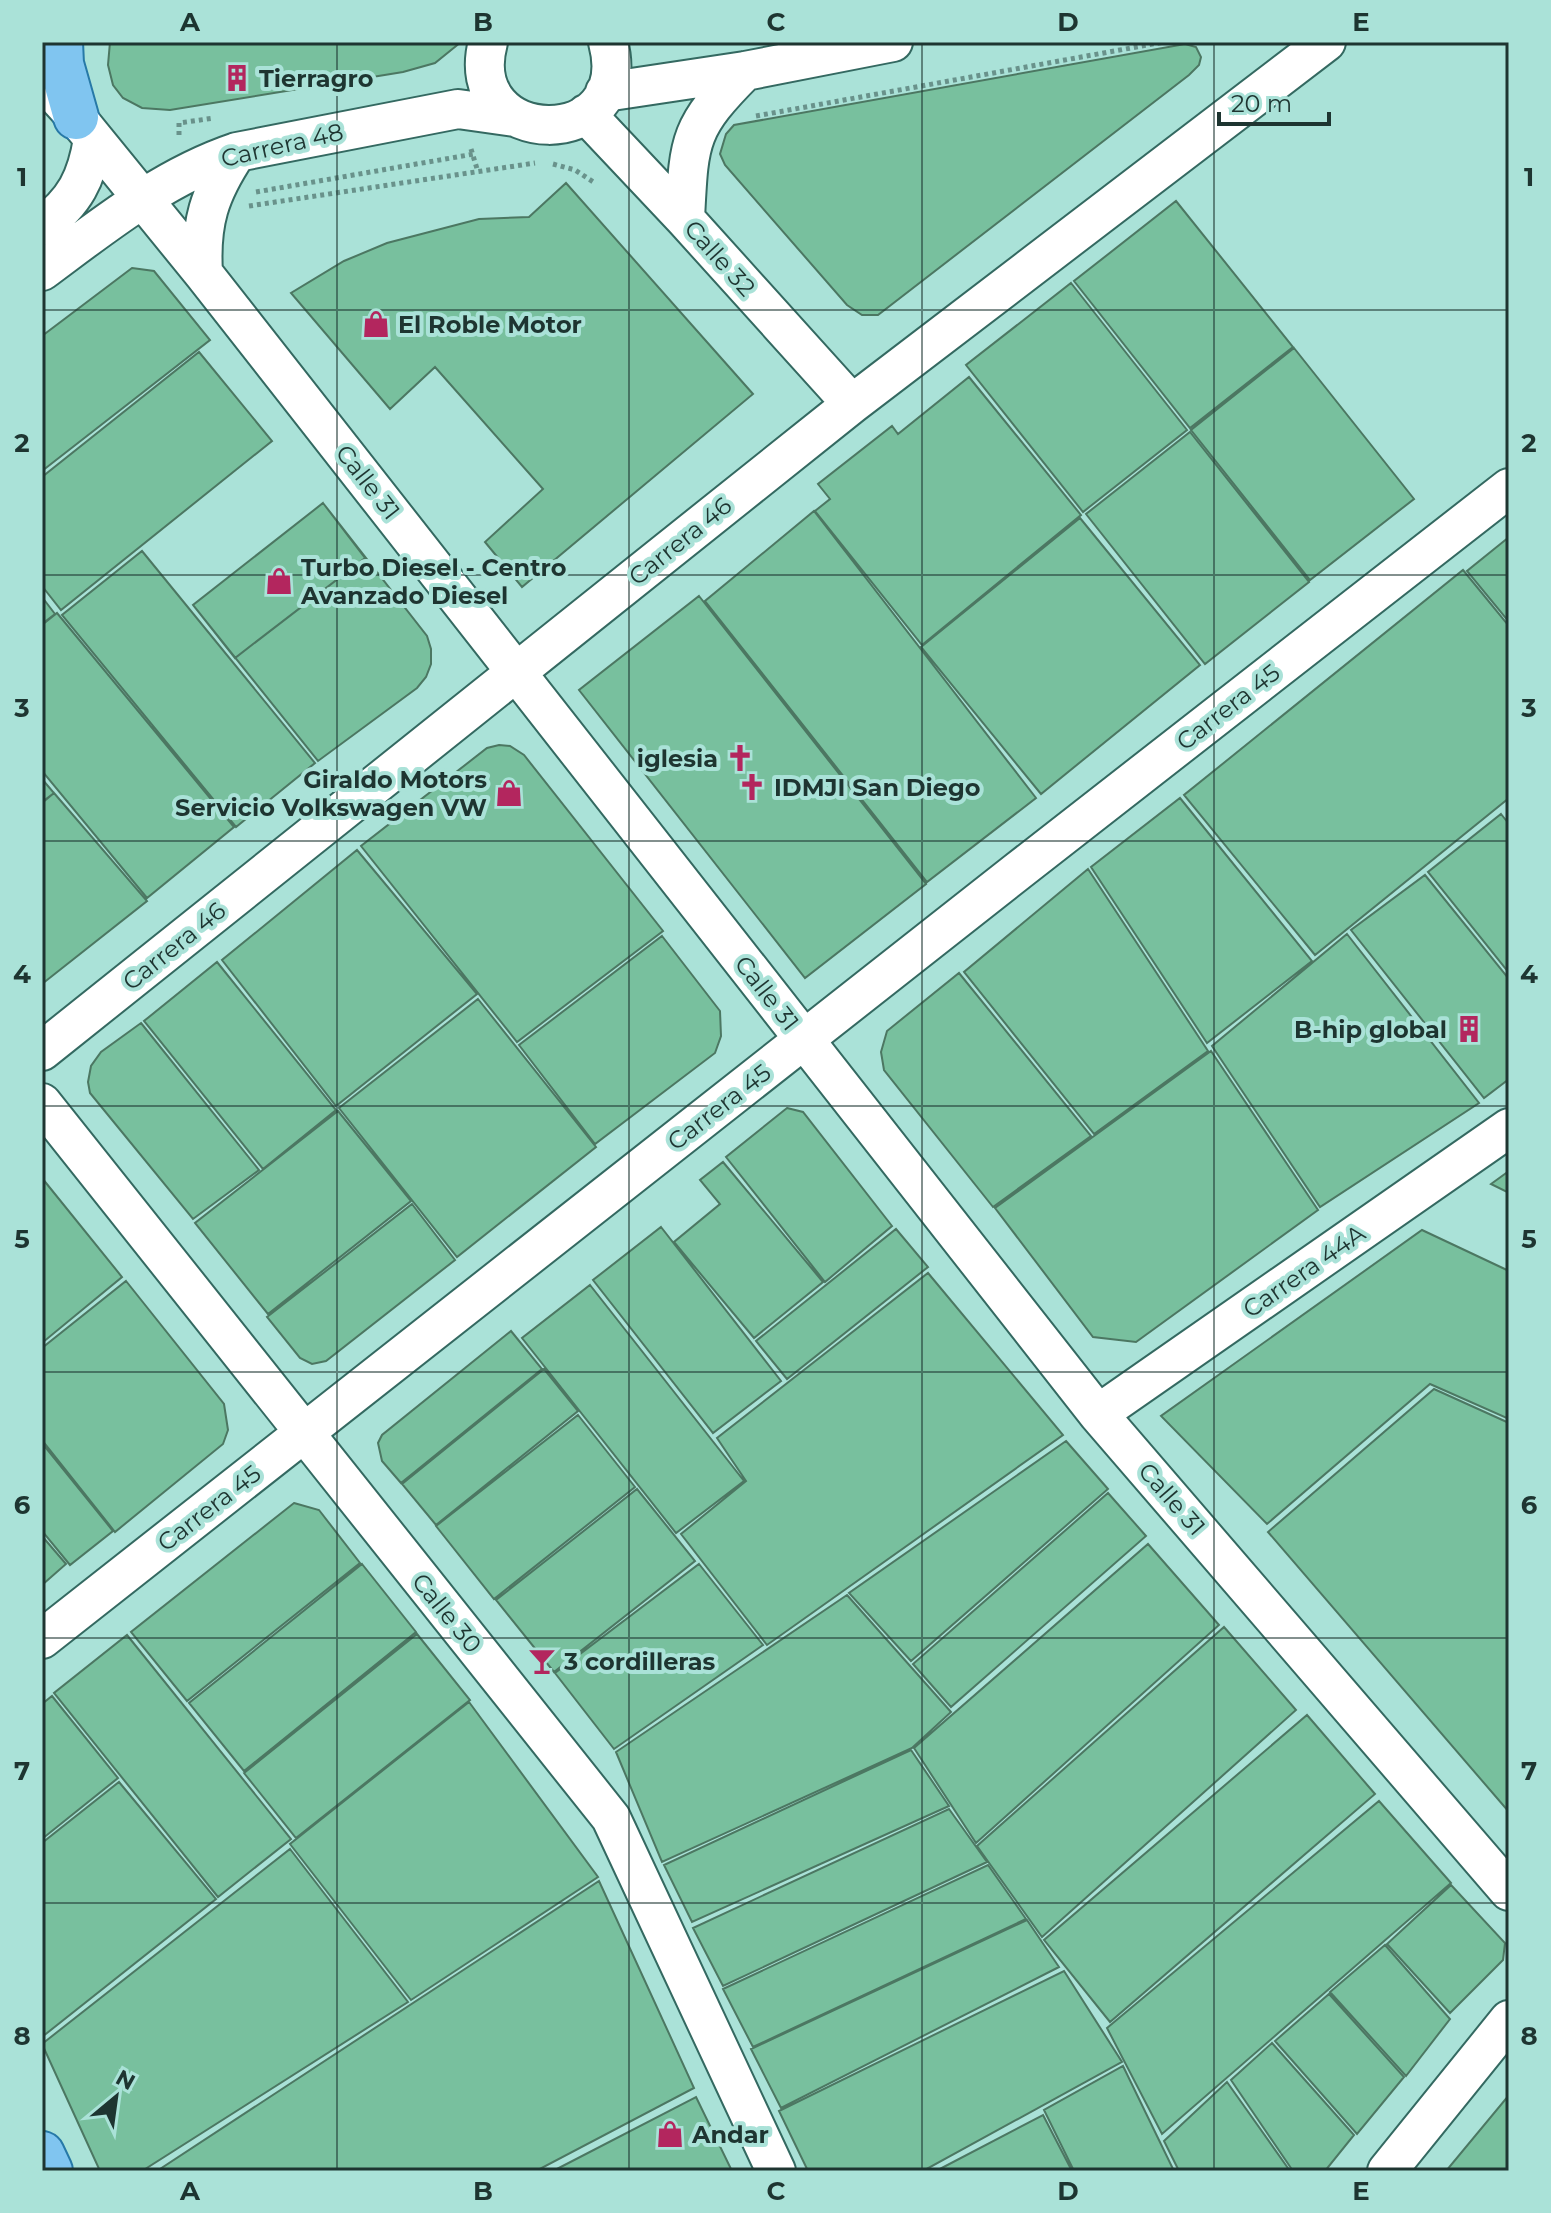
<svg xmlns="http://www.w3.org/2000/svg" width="1551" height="2213" font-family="Montserrat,sans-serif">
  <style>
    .building { fill: #78c09e; stroke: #4c7762; stroke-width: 2 }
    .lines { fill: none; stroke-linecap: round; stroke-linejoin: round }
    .minor-casing { stroke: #346961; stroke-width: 42 }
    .major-casing { stroke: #2779a7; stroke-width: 48 }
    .path { stroke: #69928b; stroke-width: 5; stroke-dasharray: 4 4; stroke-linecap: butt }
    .minor { stroke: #fff; stroke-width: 38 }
    .major { stroke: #80c5f0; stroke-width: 44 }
    .grid { fill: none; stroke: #1e3531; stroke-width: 2; stroke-opacity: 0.55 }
    .labels { text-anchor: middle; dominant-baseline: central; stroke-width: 8; stroke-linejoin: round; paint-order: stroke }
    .poi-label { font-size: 24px; font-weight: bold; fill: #1e3531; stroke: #aae2d8; text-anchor: start }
    .street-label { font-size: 24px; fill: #1e3531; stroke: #aae2d8 }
    .neatline { fill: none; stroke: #1e3531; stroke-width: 3 }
    .grid-label { font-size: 26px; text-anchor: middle; font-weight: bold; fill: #1e3531 }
  </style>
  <rect width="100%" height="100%" fill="#aae2d8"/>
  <path class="building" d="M110,42H461L435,63L403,72L170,110L142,108L123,98L113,85L108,65Z
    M1185,44L1196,47L1201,57L1199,65L1189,75L878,315H862L847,305L725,165L720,154L726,134L734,125Z
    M566,183L753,394L522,587L485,542L543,489L435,367L390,409L291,293L344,261L387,243L479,219L529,217Z
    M1176,201L1293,347L1190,428L1074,281Z
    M132,268L154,271L210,340L42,471V336Z
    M1071,283L1187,430L1083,512L966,365Z
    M1294,348L1414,499L1310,580L1191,430Z
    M199,352L272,441L61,610L42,586V477Z
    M969,377L1081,515L922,645L815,511L830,499L818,484L892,426L898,434Z
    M1190,432L1309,582L1205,664L1086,514Z
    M323,503L427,636L431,649V664L426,677L417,688L318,761L193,605Z
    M323,503L365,558L235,658L193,605Z
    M323,503L365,558L235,658L193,605Z
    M814,511L1036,798L927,882L705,601Z
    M1080,518L1200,665L1041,794L921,647Z
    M1509,537V622L1467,571Z
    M142,551L315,763L236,827L62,615Z
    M1463,570L1509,626V798L1315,955L1184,795Z
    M699,596L926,884L805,978L579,690Z
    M42,597L55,614L42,624Z
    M57,613L234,827L147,898L42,771V625Z
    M499,745L510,746L524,755L663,931L517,1042L361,846L487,748Z
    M42,779L54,793L42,802Z
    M54,793L147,901L42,984V803Z
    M1180,798L1312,961L1207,1043L1091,867Z
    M1501,814L1509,824V973L1428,872Z
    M357,850L477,994L336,1106L222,960Z
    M1088,869L1208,1051L1094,1134L964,972Z
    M1425,875L1509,979V1079L1484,1098L1351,930Z
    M1347,934L1479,1103L1320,1207L1212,1046Z
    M662,936L720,1011L721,1036L715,1053L595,1144L519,1045Z
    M217,962L336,1110L263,1169L144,1021Z
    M959,973L1091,1136L993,1207L884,1070L881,1052L887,1031Z
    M478,999L596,1147L457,1257L339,1108Z
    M141,1023L259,1170L193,1219L90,1093L88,1082L91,1066L101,1052Z
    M1211,1051L1318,1210L1136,1342L1093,1337L995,1208Z
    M787,1108L803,1112L892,1226L825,1282L726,1157Z
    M338,1111L411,1201L268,1314L195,1223Z
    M723,1162L823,1282L754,1338L674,1242L720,1204L700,1180Z
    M1509,1171V1193L1491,1184Z
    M42,1178L122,1277L42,1343Z
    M412,1204L455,1260L326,1361L312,1364L300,1358L267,1317Z
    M661,1227L781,1381L713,1433L593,1280Z
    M896,1229L928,1267L787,1379L756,1341Z
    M1422,1230L1509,1271V1419L1430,1384L1267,1524L1161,1416Z
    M928,1273L1063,1435L767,1645L681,1534L746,1481L717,1438Z
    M126,1281L224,1404L228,1430L223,1444L115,1532L42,1440V1348Z
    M590,1285L744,1481L676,1533L522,1338Z
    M511,1331L542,1369L401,1483L382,1461L378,1443L382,1435Z
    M544,1369L578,1411L436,1525L402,1484Z
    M1434,1389L1509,1423V1812L1268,1532Z
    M578,1415L635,1487L494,1599L436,1526Z
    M1066,1441L1108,1489L911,1661L849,1593Z
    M42,1443L113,1531L70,1565L42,1531Z
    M637,1489L695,1561L554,1672L496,1600Z
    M1108,1493L1146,1536L951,1707L913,1664Z
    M294,1503L319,1510L360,1563L187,1701L131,1632Z
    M42,1536L66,1564L42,1585Z
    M1148,1544L1219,1625L976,1843L914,1748Z
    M362,1564L416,1632L244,1771L189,1703Z
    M699,1564L763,1645L614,1749L555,1673Z
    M847,1595L951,1712L912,1748L662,1862L616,1752Z
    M1224,1627L1296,1710L1042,1937L977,1846Z
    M417,1634L470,1700L296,1838L244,1773Z
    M127,1635L291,1839L218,1897L54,1693Z
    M52,1696L118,1778L42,1839V1704Z
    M469,1702L598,1877L411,2000L290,1844Z
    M1307,1715L1375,1794L1110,2022L1044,1940Z
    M911,1750L949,1806L692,1922L664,1865Z
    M119,1782L216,1899L42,2037V1843Z
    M1379,1801L1451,1883L1162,2134L1107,2028Z
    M949,1809L987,1862L723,1986L693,1928Z
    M290,1849L408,2002L142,2171H100L42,2044Z
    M988,1865L1026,1919L753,2047L723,1989Z
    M599,1881L694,2088L536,2171H157Z
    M1451,1885L1505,1943L1503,1960L1450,2013L1387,1944Z
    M1027,1920L1059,1967L781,2108L751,2049Z
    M1385,1945L1450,2019L1406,2076L1330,1992Z
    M1064,1971L1122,2062L923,2171H808L779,2111Z
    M1329,1994L1404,2077L1357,2134L1275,2041Z
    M1272,2043L1354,2135L1325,2171H1293L1231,2080Z
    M1123,2066L1174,2171H1074L1044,2110Z
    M1227,2082L1290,2171H1179L1164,2141Z
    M1509,2095V2171H1446Z
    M696,2097L732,2171H553Z
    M1043,2115L1072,2171H936Z"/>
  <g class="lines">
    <g class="minor-casing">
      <path id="minor" d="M488,42C459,151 638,154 608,42
        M42,80L76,117L203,273L1098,1414L1509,1891
        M605,92L745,71L893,42
        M586,114L685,219L852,404
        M685,219C689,140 688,128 745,71
        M42,226C75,202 87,178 93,139
        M42,271C104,225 163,177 237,152L458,109L515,117
        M203,273C200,223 209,194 237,152
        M42,1051L852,404L1326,42
        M42,1103L611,1818L776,2171
        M1098,1414L1509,1128
        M42,1639L1018,871L1509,488
        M1387,2171L1509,2020"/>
    </g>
    <g class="major-casing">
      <path id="major" d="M60,42L61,64L76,117
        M42,2154L50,2171"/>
    </g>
    <path class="path" d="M756,116L1164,42
      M179,135V123L214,118
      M471,149L478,172
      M553,164L575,170L595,183
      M256,192L474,154
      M249,206L535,163"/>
    <use href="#minor" class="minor"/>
    <use href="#major" class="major"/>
  </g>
  <path class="grid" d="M337,42V2171M629,42V2171M922,42V2171M1214,42V2171M42,310H1509M42,575H1509M42,841H1509M42,1106H1509M42,1372H1509M42,1638H1509M42,1903H1509"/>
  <defs>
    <g id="building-bare" transform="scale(2.16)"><path d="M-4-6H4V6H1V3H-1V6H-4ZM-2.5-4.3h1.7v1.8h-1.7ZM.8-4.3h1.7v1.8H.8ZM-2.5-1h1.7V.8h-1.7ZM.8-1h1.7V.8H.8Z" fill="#b3265e" stroke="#aae2d8" stroke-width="2.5" paint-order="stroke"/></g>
    <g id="shop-bare" transform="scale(2.16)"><path d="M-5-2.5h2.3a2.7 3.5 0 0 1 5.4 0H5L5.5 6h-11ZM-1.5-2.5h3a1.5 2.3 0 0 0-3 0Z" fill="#b3265e" stroke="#aae2d8" stroke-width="2.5" paint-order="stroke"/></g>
    <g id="church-bare" transform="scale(2.16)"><path d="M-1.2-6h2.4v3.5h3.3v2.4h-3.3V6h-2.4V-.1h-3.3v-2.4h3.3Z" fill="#b3265e" stroke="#aae2d8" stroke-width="2.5" paint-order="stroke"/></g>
    <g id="bar-bare" transform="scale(2.16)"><path d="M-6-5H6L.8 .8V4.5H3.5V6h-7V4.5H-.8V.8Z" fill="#b3265e" stroke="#aae2d8" stroke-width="2.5" paint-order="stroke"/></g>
  </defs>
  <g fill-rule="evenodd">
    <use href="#building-bare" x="237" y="78"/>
    <use href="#shop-bare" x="376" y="324"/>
    <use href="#shop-bare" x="279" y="581"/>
    <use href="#church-bare" x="740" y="758"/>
    <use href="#church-bare" x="752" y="787"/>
    <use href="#shop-bare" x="509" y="793"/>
    <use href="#building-bare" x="1469" y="1029"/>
    <use href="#bar-bare" x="542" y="1661"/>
    <use href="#shop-bare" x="670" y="2134"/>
  </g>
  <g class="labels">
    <g class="poi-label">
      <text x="259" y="78">Tierragro</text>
      <text x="398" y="324">El Roble Motor</text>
      <text x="301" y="567">Turbo Diesel - Centro<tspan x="301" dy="28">Avanzado Diesel</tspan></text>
      <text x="718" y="758" text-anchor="end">iglesia</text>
      <text x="487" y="779" text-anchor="end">Giraldo Motors<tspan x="487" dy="28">Servicio Volkswagen VW</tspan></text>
      <text x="774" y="787">IDMJI San Diego</text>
      <text x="1447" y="1029" text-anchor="end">B-hip global</text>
      <text x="564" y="1661">3 cordilleras</text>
      <text x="692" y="2134">Andar</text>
    </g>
    <g class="street-label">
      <text transform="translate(282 145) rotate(-13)">Carrera 48</text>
      <text transform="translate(720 258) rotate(48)">Calle 32</text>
      <text transform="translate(368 482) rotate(52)">Calle 31</text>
      <text transform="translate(680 541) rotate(-39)">Carrera 46</text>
      <text transform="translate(1228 707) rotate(-38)">Carrera 45</text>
      <text transform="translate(174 946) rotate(-39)">Carrera 46</text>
      <text transform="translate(767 993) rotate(52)">Calle 31</text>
      <text transform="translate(719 1107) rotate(-38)">Carrera 45</text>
      <text transform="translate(1304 1271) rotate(-35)">Carrera 44A</text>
      <text transform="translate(1172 1499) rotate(49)">Calle 31</text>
      <text transform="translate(209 1508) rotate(-38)">Carrera 45</text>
      <text transform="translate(447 1613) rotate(51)">Calle 30</text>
    </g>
  </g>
  <rect width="1551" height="2213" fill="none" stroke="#aae2d8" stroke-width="88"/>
  <g transform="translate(116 2097) rotate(29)" stroke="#aae2d8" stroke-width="6" paint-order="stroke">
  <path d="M0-6L14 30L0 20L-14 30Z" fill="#1e3531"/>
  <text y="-12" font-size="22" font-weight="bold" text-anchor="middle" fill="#1e3531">N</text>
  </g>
  <path d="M1219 112v12h110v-12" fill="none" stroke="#1e3531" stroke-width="4"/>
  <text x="1231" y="112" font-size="24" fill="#1e3531" stroke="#aae2d8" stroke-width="6" paint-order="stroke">20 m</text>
  <rect x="44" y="44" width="1463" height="2125" class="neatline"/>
  <g class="grid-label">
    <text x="190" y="31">A</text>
    <text x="483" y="31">B</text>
    <text x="776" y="31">C</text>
    <text x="1068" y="31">D</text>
    <text x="1361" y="31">E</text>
    <text x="22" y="186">1</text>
    <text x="1529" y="186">1</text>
    <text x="22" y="452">2</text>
    <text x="1529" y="452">2</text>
    <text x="22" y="717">3</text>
    <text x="1529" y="717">3</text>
    <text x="22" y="983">4</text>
    <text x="1529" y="983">4</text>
    <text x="22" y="1248">5</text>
    <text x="1529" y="1248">5</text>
    <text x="22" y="1514">6</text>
    <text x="1529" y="1514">6</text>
    <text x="22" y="1780">7</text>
    <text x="1529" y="1780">7</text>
    <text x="22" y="2045">8</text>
    <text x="1529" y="2045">8</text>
    <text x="190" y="2200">A</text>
    <text x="483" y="2200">B</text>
    <text x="776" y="2200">C</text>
    <text x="1068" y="2200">D</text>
    <text x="1361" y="2200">E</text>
  </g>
</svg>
